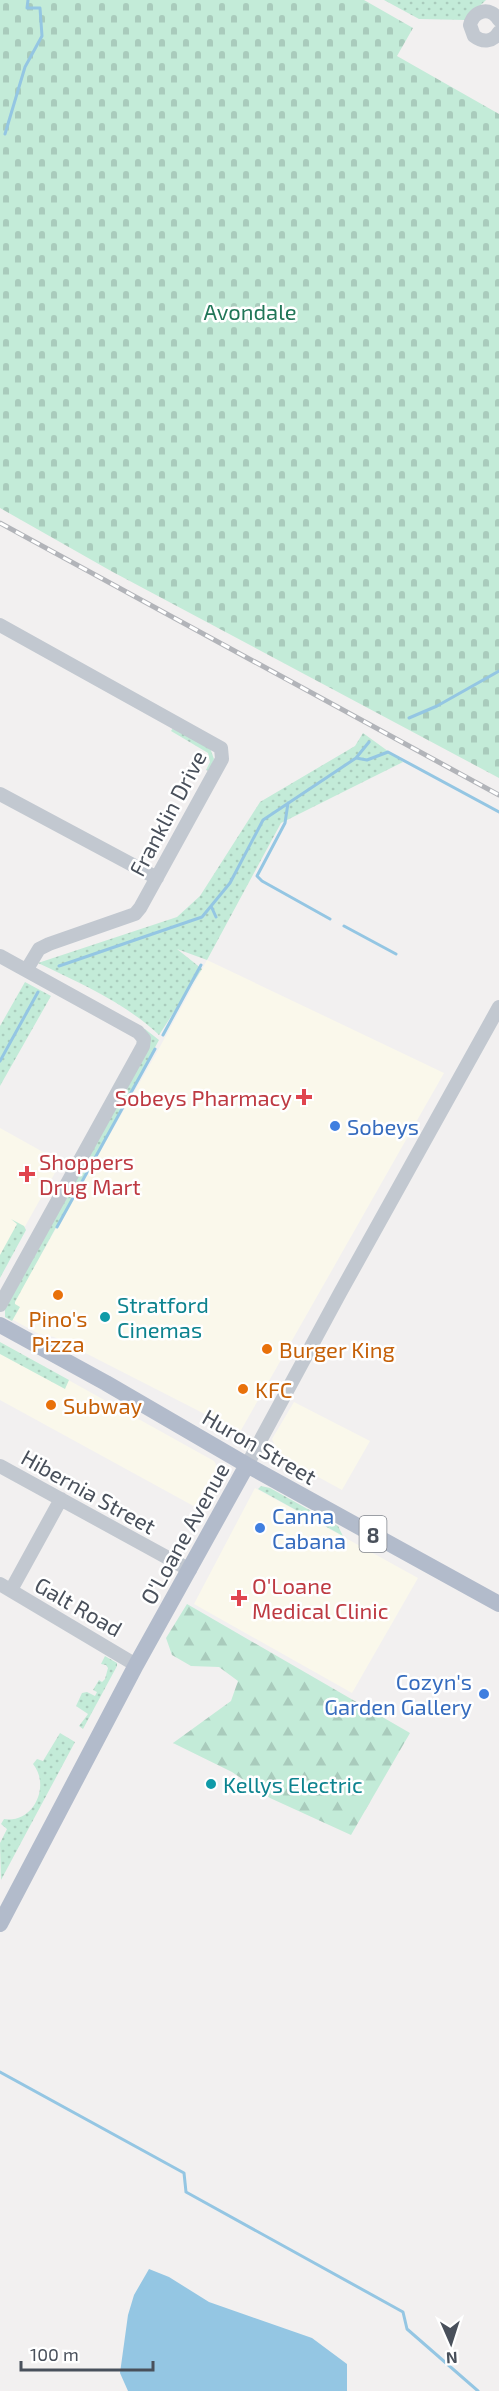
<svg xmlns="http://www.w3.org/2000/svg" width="499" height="2391" font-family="'Exo 2',sans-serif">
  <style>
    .commercial { fill: #faf8eb }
    .grass { fill: url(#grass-dots) }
    .forest { fill: url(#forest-firs) }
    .cemetery { fill: url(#cemetery-stones) }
    .water { fill: #94c6e3 }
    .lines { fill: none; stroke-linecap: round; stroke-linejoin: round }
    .stream { stroke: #94c6e3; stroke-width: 3 }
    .minor { stroke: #c2c8d0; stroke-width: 14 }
    .major { stroke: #b2bbcb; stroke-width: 16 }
    .rail-casing { stroke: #b2b4b9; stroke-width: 5 }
    .rail { stroke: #fff; stroke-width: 3; stroke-dasharray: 9; stroke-linecap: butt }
    .health-dot { fill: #e0444e; stroke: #fff; stroke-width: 2 }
    .shop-dot { fill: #3f7fe0; stroke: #fff; stroke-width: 2 }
    .food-dot { fill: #e8710a; stroke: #fff; stroke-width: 2 }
    .culture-dot { fill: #0f9aa8; stroke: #fff; stroke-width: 2 }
    .labels { text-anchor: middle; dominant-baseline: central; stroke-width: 5; stroke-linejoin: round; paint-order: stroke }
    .shield { fill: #fff; stroke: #80848c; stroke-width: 1.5 }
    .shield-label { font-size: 21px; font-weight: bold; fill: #49505b }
    .park-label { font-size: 22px; fill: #217658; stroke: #fff }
    .street-label { font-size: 22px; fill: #49505b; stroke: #fff }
    .health-label { font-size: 22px; fill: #be3a42; stroke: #fff; text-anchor: start }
    .shop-label { font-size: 22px; fill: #366cbe; stroke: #fff; text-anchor: start }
    .culture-label { font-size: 22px; fill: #0d838f; stroke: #fff; text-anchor: start }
    .food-label { font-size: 22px; fill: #c56008; stroke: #fff; text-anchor: start }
  </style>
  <defs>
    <pattern id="grass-dots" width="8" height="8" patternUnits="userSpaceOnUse" patternTransform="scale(1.5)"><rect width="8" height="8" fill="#c3ebd8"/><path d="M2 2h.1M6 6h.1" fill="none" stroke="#a9cbbc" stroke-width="1.8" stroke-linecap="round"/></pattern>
    <pattern id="forest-firs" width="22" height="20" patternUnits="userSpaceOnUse" patternTransform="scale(1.5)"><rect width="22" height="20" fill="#c3ebd8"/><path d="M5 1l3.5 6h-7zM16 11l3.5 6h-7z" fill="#a9cbbc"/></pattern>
    <pattern id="cemetery-stones" width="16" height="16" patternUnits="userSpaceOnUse" patternTransform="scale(1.5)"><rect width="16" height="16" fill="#c3ebd8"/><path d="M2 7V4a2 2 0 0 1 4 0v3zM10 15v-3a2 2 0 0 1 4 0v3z" fill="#a9cbbc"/></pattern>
  </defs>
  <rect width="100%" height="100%" fill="#f2f0f0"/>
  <path class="commercial" d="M207,960L444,1073L240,1432L54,1337L39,1334L6,1316L156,1054Z
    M0,1128L61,1162L0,1271Z
    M0,1342L214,1461L219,1470L199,1509L0,1400Z
    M294,1402L370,1441L342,1490L280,1456L272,1439Z
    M255,1488L418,1578L352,1693L194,1604Z"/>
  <path class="grass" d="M384,0H486L465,20L419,19Z
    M173,728L210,748L214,759L209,771L206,770L210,762L208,753L171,731Z
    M363,733L403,762L281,823L207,960L177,949L202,969L159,1035C127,1004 78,982 38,963L177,917L200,896L260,802L355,746Z
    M25,982L51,996L0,1086V1026Z
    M145,1029L159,1040L15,1302V1304L20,1307L12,1321L5,1317V1309L146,1053L143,1030Z
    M11,1219L24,1226L26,1230L0,1278V1255L17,1224Z
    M0,1342L69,1380L65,1389L0,1354Z
    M261,1486L270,1488L338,1526L343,1536L258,1489Z
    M105,1656L117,1663V1666L83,1729L79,1726L88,1714L76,1706L82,1693L87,1692L95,1696L97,1692L93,1690L99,1680L102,1682L105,1679L108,1668L106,1665L101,1664Z
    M60,1733L75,1742L1,1880L0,1843L7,1829L1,1824L4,1819C33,1824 51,1786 33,1764L37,1759L43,1761Z"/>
  <path class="forest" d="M187,1604L410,1733L351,1835L270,1798L232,1772L173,1743L231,1701L238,1681L219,1667L191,1666L172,1655L166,1638Z"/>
  <path class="cemetery" d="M0,0H364L413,28L397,56L499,114V778L111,571L0,508Z"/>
  <path class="water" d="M149,2269L169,2277L209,2302L312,2338L347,2364V2391H128L120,2373L128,2315L134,2295Z"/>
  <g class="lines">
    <path class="stream" d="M5,134L25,67L42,36L40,8H27L28,0
      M409,718L437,706L499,671
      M356,758L367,760L388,752L499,812
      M288,803L285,823L257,876L262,881L330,919
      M211,906L216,917
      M344,926L396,954
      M59,966L202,917L230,883L263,820L356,758L369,742
      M163,1035L201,965
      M0,1061L38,992
      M57,1227L155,1049
      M0,2072L184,2173L186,2192L403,2312L407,2329L478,2391"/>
    <path class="minor" d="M499,20C490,6 474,10 470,25L474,36C483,43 493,42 499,32
      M0,625L221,748L222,759L140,908L135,914L49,944L39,949L27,969
      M0,794L157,878
      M0,956L138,1032L144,1039L143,1046L0,1305
      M247,1465L340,1293L499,1007
      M0,1466L190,1570
      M0,1584L136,1665
      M11,1590L61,1499"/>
    <path class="major" d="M0,1325L106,1383L247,1465L499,1604
      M0,1924L136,1665L247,1465"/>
    <g class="rail-casing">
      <path id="rail" d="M0,523L499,795"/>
    </g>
    <use href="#rail" class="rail"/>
  </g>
  <g class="health-dot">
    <path d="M301 1088h6v6h6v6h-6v6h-6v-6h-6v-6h6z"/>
    <path d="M24 1165h6v6h6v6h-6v6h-6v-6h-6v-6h6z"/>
    <path d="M236 1589h6v6h6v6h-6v6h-6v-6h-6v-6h6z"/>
  </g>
  <g class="shop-dot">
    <circle cx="335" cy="1126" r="6"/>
    <circle cx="260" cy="1528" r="6"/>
    <circle cx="484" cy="1694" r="6"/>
  </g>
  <g class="food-dot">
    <circle cx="58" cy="1295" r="6"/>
    <circle cx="267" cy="1349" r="6"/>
    <circle cx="243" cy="1389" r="6"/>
    <circle cx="51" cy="1405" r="6"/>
  </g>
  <g class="culture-dot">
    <circle cx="105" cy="1317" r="6"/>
    <circle cx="211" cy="1784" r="6"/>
  </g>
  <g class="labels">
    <rect class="shield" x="359.5" y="1516" width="27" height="36" rx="4.5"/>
    <g class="shield-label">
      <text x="373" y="1534">8</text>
    </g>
    <g class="park-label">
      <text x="250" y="311">Avondale</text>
    </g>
    <g class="street-label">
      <text transform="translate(167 813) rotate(-62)">Franklin Drive</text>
      <text transform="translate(260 1446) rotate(30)">Huron Street</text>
      <text transform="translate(89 1491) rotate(29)">Hibernia Street</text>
      <text transform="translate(184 1533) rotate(-61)">O'Loane Avenue</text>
      <text transform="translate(79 1606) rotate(30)">Galt Road</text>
    </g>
    <g class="health-label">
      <text x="292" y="1097" text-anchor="end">Sobeys Pharmacy</text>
      <text x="39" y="1161">Shoppers<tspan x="39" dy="25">Drug Mart</tspan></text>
      <text x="252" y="1585">O'Loane<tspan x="252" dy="25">Medical Clinic</tspan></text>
    </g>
    <g class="shop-label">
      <text x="347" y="1126">Sobeys</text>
      <text x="272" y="1515">Canna<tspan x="272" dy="25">Cabana</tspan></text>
      <text x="472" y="1681" text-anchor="end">Cozyn's<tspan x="472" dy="25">Garden Gallery</tspan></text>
    </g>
    <g class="culture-label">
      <text x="117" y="1304">Stratford<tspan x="117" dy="25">Cinemas</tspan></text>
      <text x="223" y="1784">Kellys Electric</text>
    </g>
    <g class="food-label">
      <text x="58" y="1318" text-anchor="middle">Pino's<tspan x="58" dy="25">Pizza</tspan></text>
      <text x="279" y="1349">Burger King</text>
      <text x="255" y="1389">KFC</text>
      <text x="63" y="1405">Subway</text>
    </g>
  </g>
  <g transform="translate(451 2343) rotate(177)" stroke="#ffffff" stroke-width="4.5" paint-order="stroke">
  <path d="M0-4.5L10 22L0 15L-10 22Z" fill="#49505b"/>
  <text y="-9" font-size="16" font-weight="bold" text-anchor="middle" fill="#49505b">N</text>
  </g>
  <path d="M21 2361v9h132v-9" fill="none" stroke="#49505b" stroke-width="3"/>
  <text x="30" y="2361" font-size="18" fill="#49505b" stroke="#ffffff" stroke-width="4.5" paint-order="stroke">100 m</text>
</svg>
